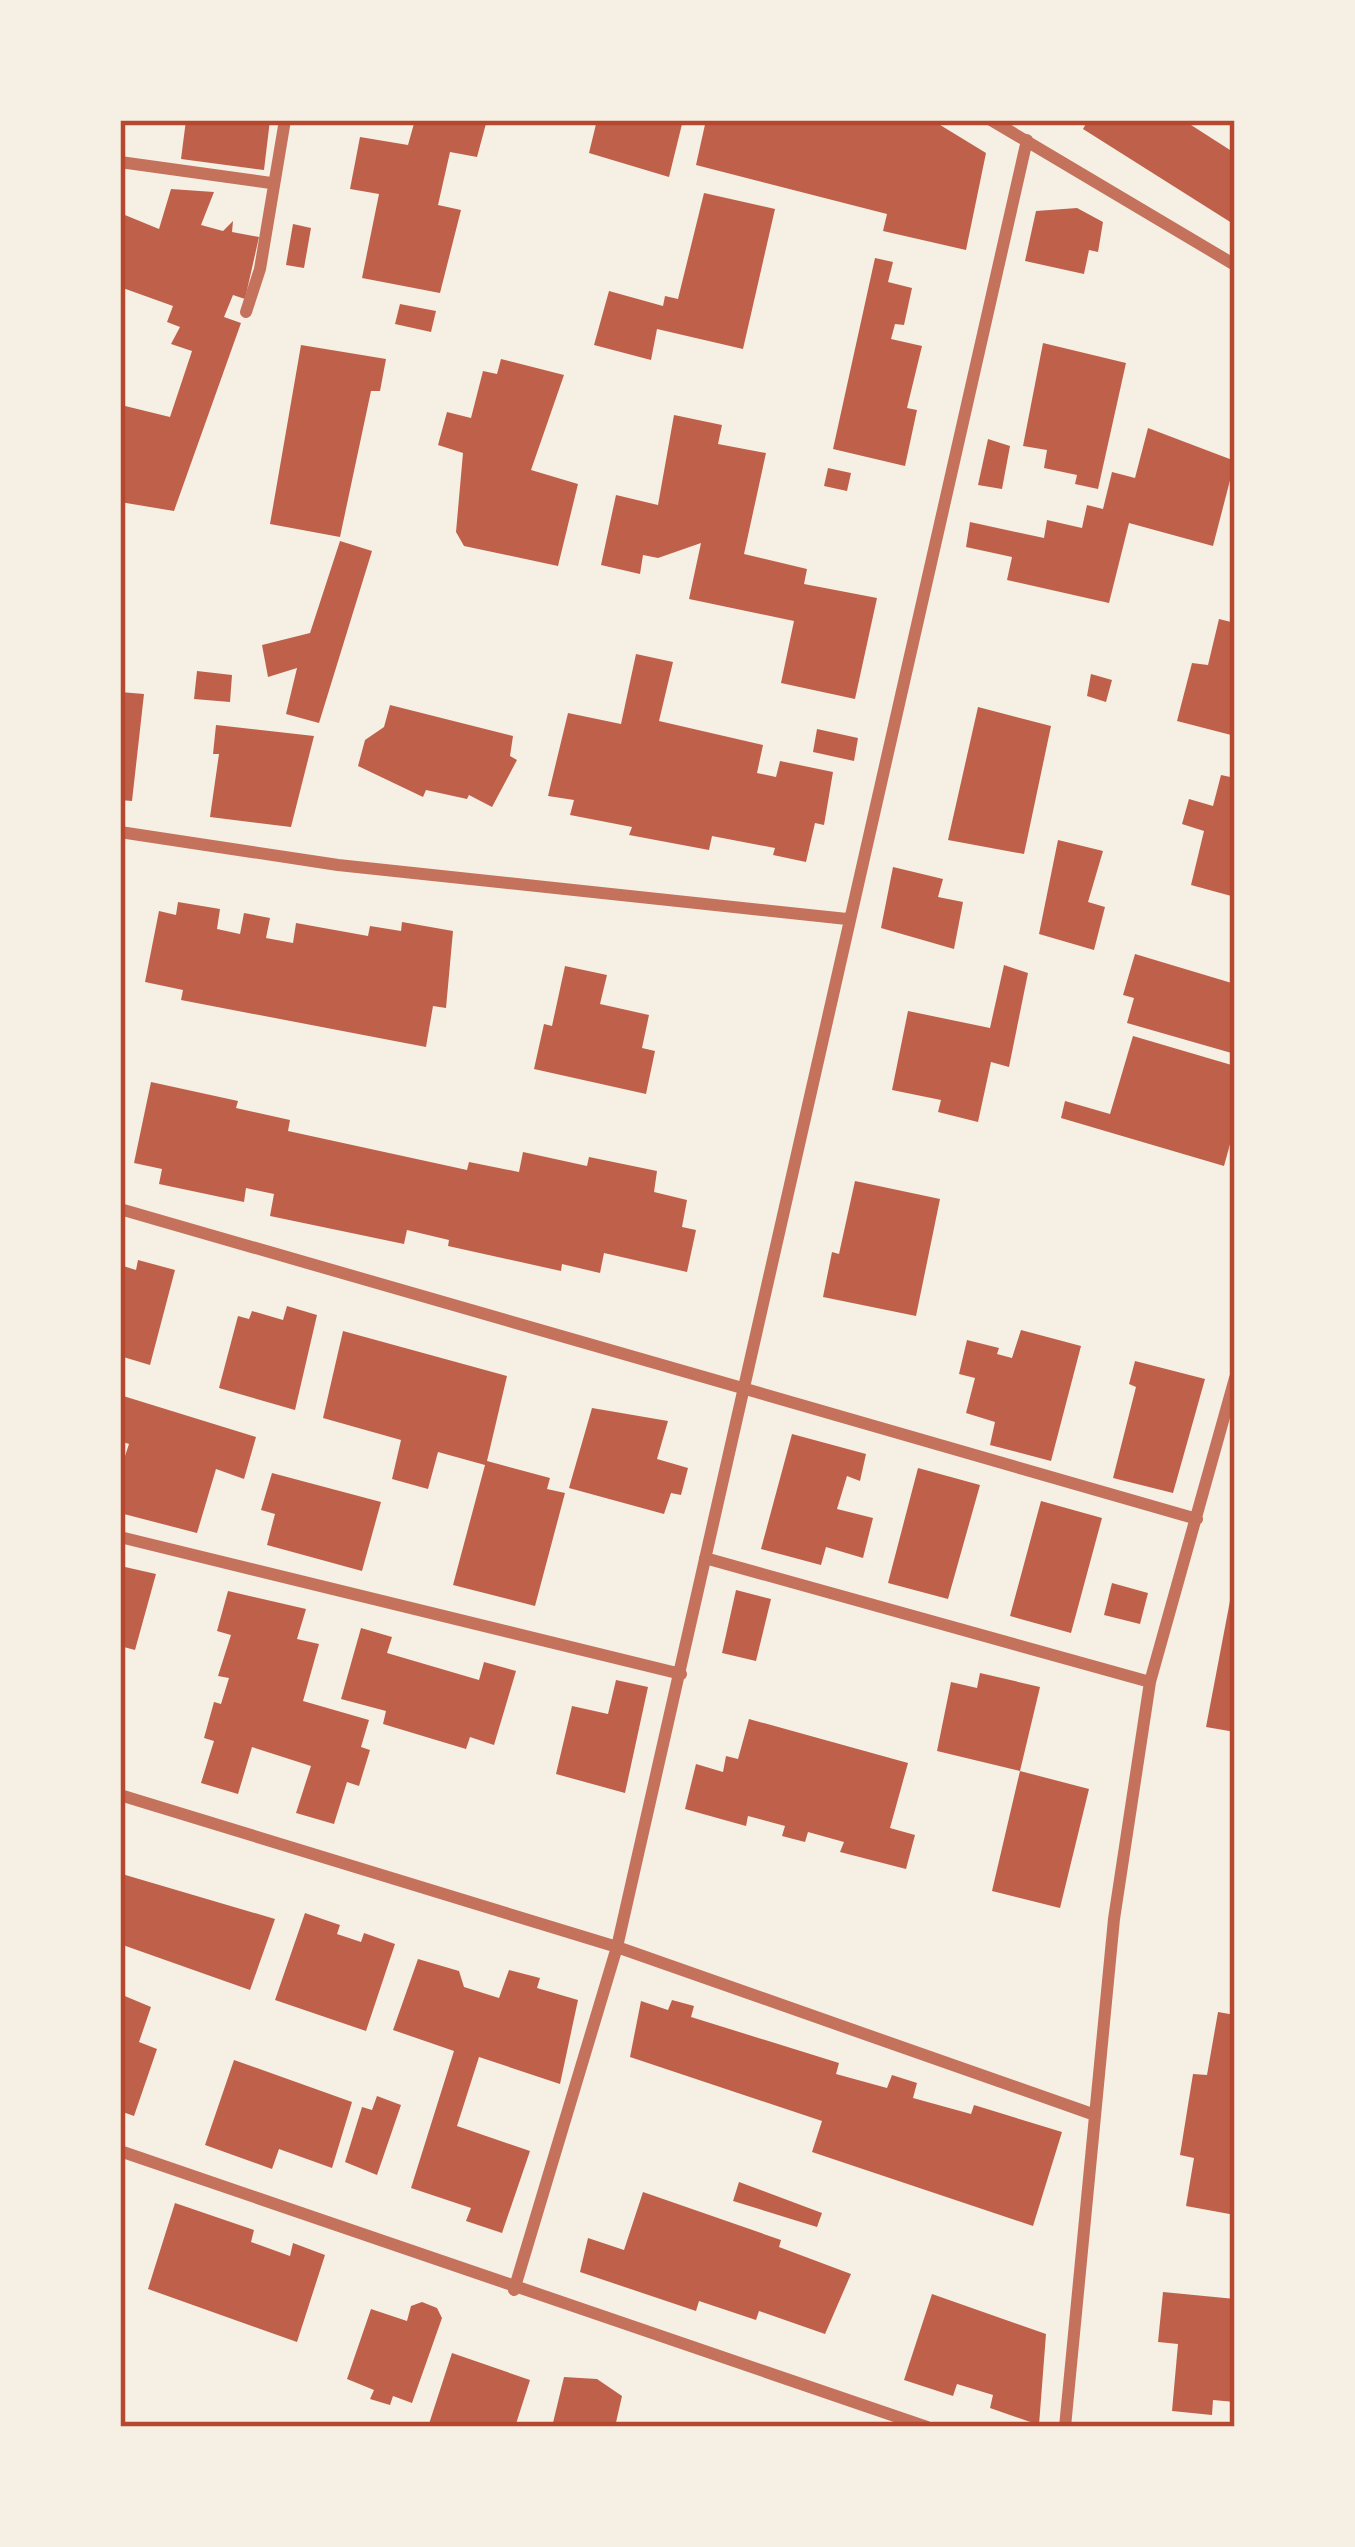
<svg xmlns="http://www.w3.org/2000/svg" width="1355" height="2547" font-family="Cabin,sans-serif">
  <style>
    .building { fill: #bf614a }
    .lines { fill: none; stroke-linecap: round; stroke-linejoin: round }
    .minor { stroke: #c5725c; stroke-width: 12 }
    .neatline { fill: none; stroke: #b5482f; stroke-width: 4.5 }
  </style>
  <rect width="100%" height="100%" fill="#f6efe4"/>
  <path class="building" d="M186,120H270L264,170L181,159Z
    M415,120H487L477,157L450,152L438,205L461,210L440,293L362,278L379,194L350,189L360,137L408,145Z
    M597,120H683L669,177L589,153Z
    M706,120H932L986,153L966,250L883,231L887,214L696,165Z
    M1088,120H1193L1191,125L1230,150L1235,137V225L1083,129Z
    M171,189L214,192L201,225L223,231L233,221L232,232L259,237L245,299L233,295L224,317L241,323L174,511L120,502L121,405L170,417L192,351L171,344L180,327L167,322L173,306L120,287V213L159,229Z
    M704,193L775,209L743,349L657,329L651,360L594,345L609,291L663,306L665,296L678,299Z
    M1077,208L1103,222L1098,252L1089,250L1084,274L1025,261L1036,211Z
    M293,224L311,228L304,268L286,265Z
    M875,258L893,262L888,282L912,288L904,325L895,324L891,339L922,346L907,408L917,410L905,466L833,449Z
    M400,304L436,311L431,332L395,324Z
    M1043,343L1126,363L1098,489L1075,484L1077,475L1044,468L1047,450L1023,446Z
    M301,345L386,359L380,391H371L340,537L270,524Z
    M501,359L564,375L531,470L578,484L558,566L464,546L456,532L463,453L438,445L447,412L471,418L483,371L497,374Z
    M674,415L722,425L718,444L766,453L744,554L807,569L804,584L877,598L855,699L781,683L794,621L689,599L701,543L658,558L643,555L640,574L601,565L616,495L658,505Z
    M1148,428L1235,461L1213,546L1129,523L1109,603L1007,580L1012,557L966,547L970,522L1044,538L1047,520L1082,528L1087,505L1103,509L1112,472L1135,478Z
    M988,439L1010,446L1002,489L978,485Z
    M828,468L851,473L847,491L824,486Z
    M340,541L372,551L319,723L286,714L297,668L268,677L262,645L310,633Z
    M1219,619L1235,623V736L1177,721L1192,663L1208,665Z
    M636,654L673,662L659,721L763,745L757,773L776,777L780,761L833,772L824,825L815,823L806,862L773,855L775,848L712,836L709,850L629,835L632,827L570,815L574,800L548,796L568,713L621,724Z
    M197,671L232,675L230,702L194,699Z
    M1091,674L1112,680L1106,702L1087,696Z
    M120,692L144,694L132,801L120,800Z
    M390,705L513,736L510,756L517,760L492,807L469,795L467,799L426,790L423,797L358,766L365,740L384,727Z
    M978,707L1051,726L1024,854L948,840Z
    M216,725L314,736L291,827L210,817L219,754H213Z
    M817,729L858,738L854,761L813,752Z
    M1221,775L1235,778V897L1191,885L1204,831L1182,824L1189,799L1213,806Z
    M1058,840L1103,851L1088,902L1105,907L1094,950L1039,934Z
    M893,867L943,879L938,897L963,902L954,949L881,928Z
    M178,902L220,909L217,929L240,934L244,913L270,918L266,938L293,943L296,923L368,936L370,926L401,931L402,922L453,931L446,1008L433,1006L426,1047L181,1000L183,990L145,982L159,911L176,915Z
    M1135,954L1235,984V1054L1127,1023L1134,998L1123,995Z
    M1004,965L1028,973L1009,1067L991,1062L978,1122L938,1112L941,1100L892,1090L908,1011L990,1028Z
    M565,966L607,975L600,1004L649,1015L642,1048L655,1051L646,1094L534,1069L544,1024L552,1026Z
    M1133,1036L1235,1066V1126L1224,1166L1061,1118L1065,1101L1110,1114Z
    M151,1082L238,1101L236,1108L290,1120L288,1131L467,1170L469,1162L519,1172L523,1152L587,1166L589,1157L657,1171L654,1192L687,1200L682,1227L696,1230L687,1272L604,1253L600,1273L562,1264L561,1271L448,1246L449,1240L407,1230L404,1244L270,1216L274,1194L246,1188L244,1202L159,1184L162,1169L134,1163Z
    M855,1181L940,1199L916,1316L823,1297L832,1252L839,1254Z
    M138,1260L175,1270L150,1365L120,1356V1265L136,1270Z
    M287,1306L317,1315L295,1410L219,1388L238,1316L249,1319L252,1311L283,1320Z
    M1021,1330L1081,1346L1051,1461L990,1445L995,1422L966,1413L975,1378L959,1374L967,1340L999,1348L997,1354L1012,1358Z
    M343,1331L507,1376L487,1461L550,1478L547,1489L565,1493L535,1606L453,1585L485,1465L438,1452L428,1489L392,1479L401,1440L323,1418Z
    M1135,1361L1205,1379L1173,1493L1113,1478L1136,1387L1129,1384Z
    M120,1395L256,1437L244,1479L216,1469L197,1533L120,1513V1455L125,1456L129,1444L120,1441Z
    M592,1408L668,1421L657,1459L688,1468L681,1495L671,1493L664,1514L569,1488Z
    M792,1434L866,1454L860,1481L847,1476L837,1509L873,1518L863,1558L826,1547L821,1565L761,1549Z
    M918,1468L980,1485L948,1599L888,1583Z
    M272,1473L381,1502L362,1571L267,1545L275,1514L261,1510Z
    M1041,1501L1102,1518L1071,1633L1010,1616Z
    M125,1567L156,1574L135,1650L120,1646Z
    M1112,1583L1148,1593L1140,1624L1104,1615Z
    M1233,1585H1235V1732L1206,1727Z
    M736,1590L771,1599L756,1661L722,1653Z
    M228,1591L306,1609L297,1639L319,1644L303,1701L369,1720L361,1747L370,1750L359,1786L347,1782L334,1824L296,1813L311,1766L252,1747L238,1794L201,1783L214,1741L204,1738L214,1702L221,1704L229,1678L218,1676L231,1635L217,1631Z
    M361,1628L392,1637L387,1653L479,1680L484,1662L516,1671L494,1745L470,1737L466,1749L383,1724L386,1711L341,1699Z
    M980,1673L1040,1687L1020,1771L1089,1789L1060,1908L992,1891L1020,1771L937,1751L951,1682L977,1688Z
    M616,1680L648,1687L625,1793L556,1774L572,1706L608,1714Z
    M749,1719L908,1763L890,1828L915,1835L906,1869L840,1852L844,1842L808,1832L805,1842L782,1836L785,1826L748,1816L746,1826L685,1809L696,1764L723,1772L726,1756L738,1759Z
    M122,1874L275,1919L250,1990L120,1944Z
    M305,1913L340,1925L337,1934L361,1942L364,1933L395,1944L366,2031L275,2000Z
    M418,1959L459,1971L464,1987L499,1998L509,1970L540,1978L537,1988L578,2000L560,2084L479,2057L457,2126L530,2151L502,2233L466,2221L471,2208L411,2188L454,2051L393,2030Z
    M120,1994L151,2007L139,2042L157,2049L134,2116L120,2111Z
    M672,2000L694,2006L691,2017L839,2063L836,2074L887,2088L892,2075L917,2083L913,2098L971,2114L974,2105L1062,2132L1033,2226L812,2152L822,2121L630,2057L641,2001L668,2010Z
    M1218,2012L1235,2015V2215L1186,2206L1194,2158L1180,2155L1193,2074L1207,2075Z
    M234,2060L352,2102L332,2168L279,2149L272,2169L205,2145Z
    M377,2096L401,2105L377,2175L345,2162L362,2107L372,2110Z
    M739,2182L822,2213L817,2227L733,2201Z
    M643,2192L781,2240L779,2247L851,2274L825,2334L759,2311L756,2320L699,2301L696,2311L580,2272L588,2238L624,2250Z
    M175,2203L254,2230L251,2242L290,2256L293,2243L325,2255L297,2342L148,2289Z
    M1163,2292L1235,2299V2402L1213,2400L1212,2415L1172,2411L1178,2344L1158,2342Z
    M932,2294L1046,2334L1039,2425L990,2408L993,2395L957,2384L953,2396L904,2380Z
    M422,2302L437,2308L442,2318L412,2403L393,2396L390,2405L370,2399L374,2390L347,2379L371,2309L407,2321L411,2306Z
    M452,2353L530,2380L515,2427H428Z
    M564,2377L597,2379L622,2396L615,2427H552Z"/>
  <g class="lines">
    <path class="minor" d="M991,120L1235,265
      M120,162L271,183
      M246,312L260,269L285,120
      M120,832L338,865L847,919
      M120,1209L1197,1519
      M120,1537L681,1674
      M705,1558L1150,1682
      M120,1795L617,1947L1095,2115
      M120,2151L927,2427
      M514,2290L617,1947L1027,140
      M1065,2427L1114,1919L1150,1682L1235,1378"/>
  </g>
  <rect width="1355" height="2547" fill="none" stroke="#f6efe4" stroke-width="246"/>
  <rect x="123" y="123" width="1109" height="2301" class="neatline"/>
</svg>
